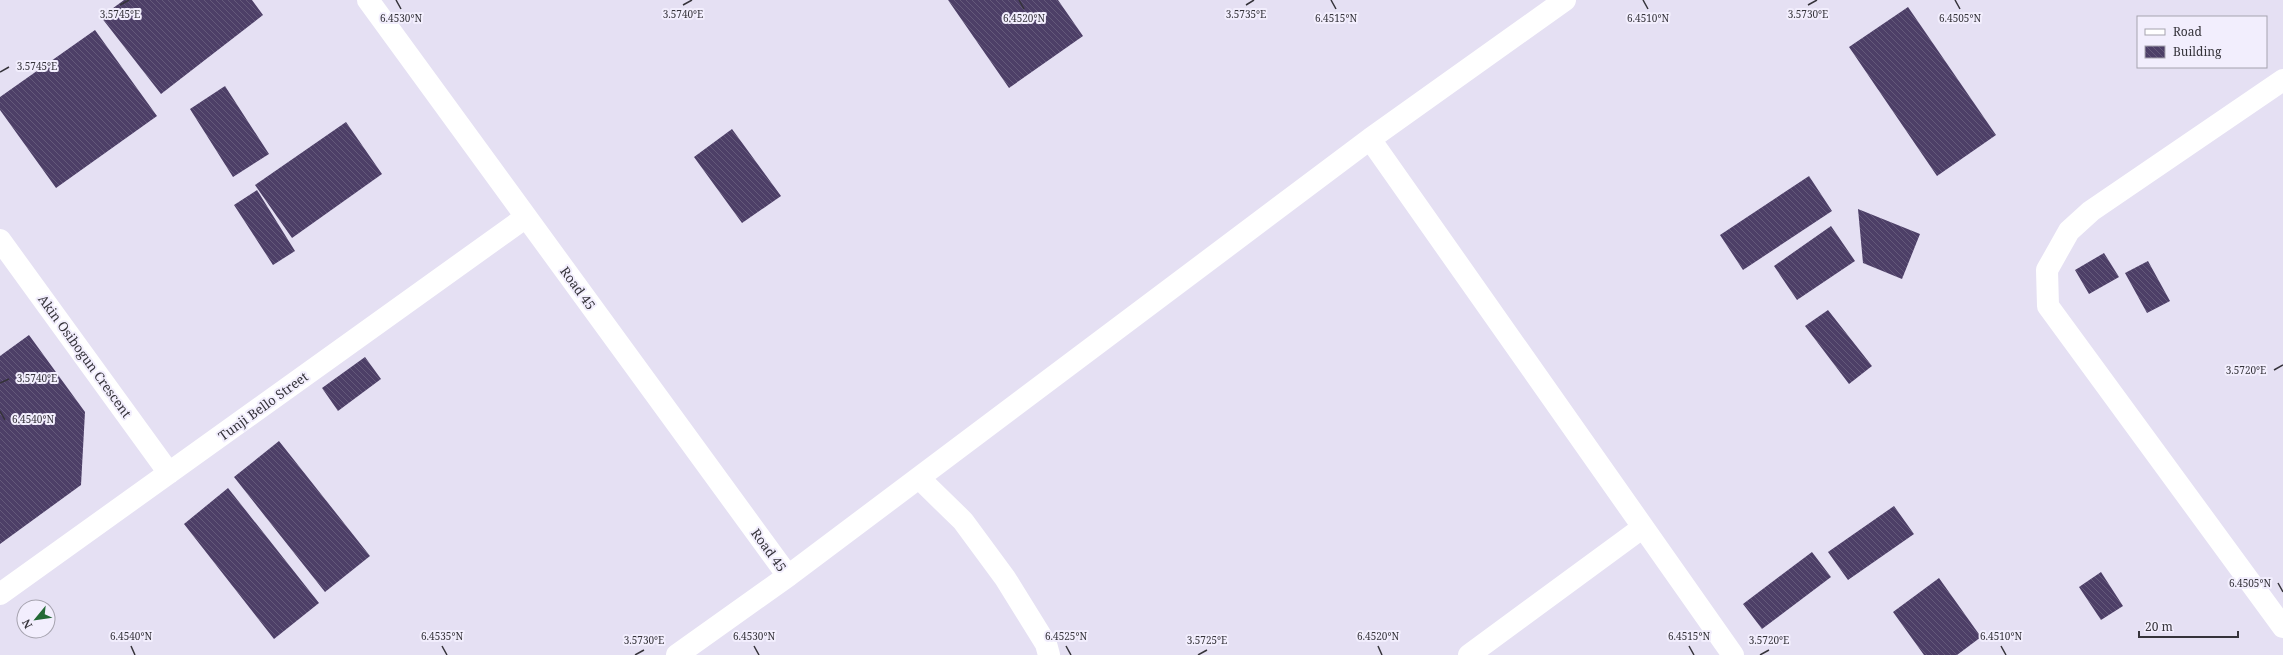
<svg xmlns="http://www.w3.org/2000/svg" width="2283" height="655" font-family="'Noto Serif',serif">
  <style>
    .building { fill: url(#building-back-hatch) }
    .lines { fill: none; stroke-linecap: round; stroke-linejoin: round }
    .minor { stroke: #fff; stroke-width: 22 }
    .ticks { fill: none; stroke: #35333a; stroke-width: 1.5 }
    .labels { text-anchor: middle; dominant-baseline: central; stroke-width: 4; stroke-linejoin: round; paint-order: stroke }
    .street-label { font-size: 13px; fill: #35333a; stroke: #f2eefd }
    .ticks-label { font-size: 10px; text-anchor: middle; fill: #35333a; stroke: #f2eefd; stroke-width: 4; stroke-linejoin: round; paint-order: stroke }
  </style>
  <defs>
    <pattern id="building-back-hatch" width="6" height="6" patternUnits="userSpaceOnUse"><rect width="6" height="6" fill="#4d3f67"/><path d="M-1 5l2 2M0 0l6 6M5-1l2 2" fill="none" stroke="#64597a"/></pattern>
  </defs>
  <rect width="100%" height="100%" fill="#e5e0f3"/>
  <path class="building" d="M124,0H252L263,15L161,94L101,17Z
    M948,0H1058L1083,36L1009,88Z
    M1908,7L1996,135L1937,176L1849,47Z
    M95,30L157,116L56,188L0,110V97Z
    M225,86L269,154L233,177L190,109Z
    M346,122L382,174L292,238L255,185Z
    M732,129L781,196L742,223L694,157Z
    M1809,176L1832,211L1743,270L1720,235Z
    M257,190L295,251L273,265L234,205Z
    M1858,209L1920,234L1902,279L1863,263Z
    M1831,226L1855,261L1797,300L1774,266Z
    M2104,253L2119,277L2089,294L2075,270Z
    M2148,261L2170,301L2147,313L2125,273Z
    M1828,310L1872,366L1849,384L1805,326Z
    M29,335L85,412L81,485L0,544V356Z
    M365,357L381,379L338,411L322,388Z
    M279,441L370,556L325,592L234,477Z
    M228,488L319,603L274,639L184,524Z
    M1894,506L1914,534L1848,580L1828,552Z
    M1812,552L1831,577L1762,629L1743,604Z
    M2101,572L2123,606L2101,620L2079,587Z
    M1939,578L1981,637L1957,655H1924L1893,612Z"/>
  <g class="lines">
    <path class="minor" d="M368,0L788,576
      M2283,80L2091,211L2069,231L2047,270L2048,306L2283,627
      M1370,139L1733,655
      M0,240L169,473
      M919,478L963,521L1005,578L1046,644L1049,655
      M0,594L526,217
      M677,655L788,576L1370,139L1565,0
      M1469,655L1642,528"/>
  </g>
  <path class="ticks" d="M396,0L401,9M1019,0L1024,9M1331,0L1336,9M1643,0L1648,9M1955,0L1960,9M120,5L129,0M683,5L692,0M1246,5L1254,0M1808,5L1817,0M0,72L9,67M2274,370L2283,365M0,383L9,379M0,411L5,420M2278,583L2283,592M131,646L135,655M442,646L447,655M754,646L759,655M1066,646L1071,655M1378,646L1382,655M1689,646L1694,655M2001,646L2006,655M635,655L644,650M1198,655L1207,650M1760,655L1769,650"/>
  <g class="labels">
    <g class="street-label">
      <text transform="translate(578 288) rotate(54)">Road 45</text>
      <text transform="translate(85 356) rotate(54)">Akin Osibogun Crescent</text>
      <text transform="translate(263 406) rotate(-36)">Tunji Bello Street</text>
      <text transform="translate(769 550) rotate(54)">Road 45</text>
    </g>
  </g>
  <g class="ticks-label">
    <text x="683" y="18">3.5740°E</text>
    <text x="120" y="18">3.5745°E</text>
    <text x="1246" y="18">3.5735°E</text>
    <text x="1808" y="18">3.5730°E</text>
    <text x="401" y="22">6.4530°N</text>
    <text x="1024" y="22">6.4520°N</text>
    <text x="1336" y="22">6.4515°N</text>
    <text x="1648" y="22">6.4510°N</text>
    <text x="1960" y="22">6.4505°N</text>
    <text x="37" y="70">3.5745°E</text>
    <text x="2246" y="374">3.5720°E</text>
    <text x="37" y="382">3.5740°E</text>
    <text x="33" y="423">6.4540°N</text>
    <text x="2250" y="587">6.4505°N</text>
    <text x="131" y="640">6.4540°N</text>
    <text x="442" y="640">6.4535°N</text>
    <text x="754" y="640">6.4530°N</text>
    <text x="1066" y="640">6.4525°N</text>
    <text x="1378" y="640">6.4520°N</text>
    <text x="1689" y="640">6.4515°N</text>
    <text x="2001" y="640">6.4510°N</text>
    <text x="644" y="644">3.5730°E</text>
    <text x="1207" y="644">3.5725°E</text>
    <text x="1769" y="644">3.5720°E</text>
  </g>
  <rect x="2137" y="16" width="130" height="52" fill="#f2eefd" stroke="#a6a3af"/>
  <rect x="2145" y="29" width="20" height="6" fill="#ffffff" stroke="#a6a3af"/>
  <text x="2173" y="36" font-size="12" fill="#35333a">Road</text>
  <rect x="2145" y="46" width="20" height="12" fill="url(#building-back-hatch)" stroke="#a6a3af"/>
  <text x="2173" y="56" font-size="12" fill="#35333a">Building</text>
  <g transform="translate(36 619) rotate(241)"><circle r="19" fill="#f2eefd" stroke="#a6a3af"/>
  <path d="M0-3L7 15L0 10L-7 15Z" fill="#236935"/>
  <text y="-6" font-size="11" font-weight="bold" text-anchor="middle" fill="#35333a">N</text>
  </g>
  <path d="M2139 631v6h99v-6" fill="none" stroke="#35333a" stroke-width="2"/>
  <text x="2145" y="631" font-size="12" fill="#35333a" stroke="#f2eefd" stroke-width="3" paint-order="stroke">20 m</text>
</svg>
